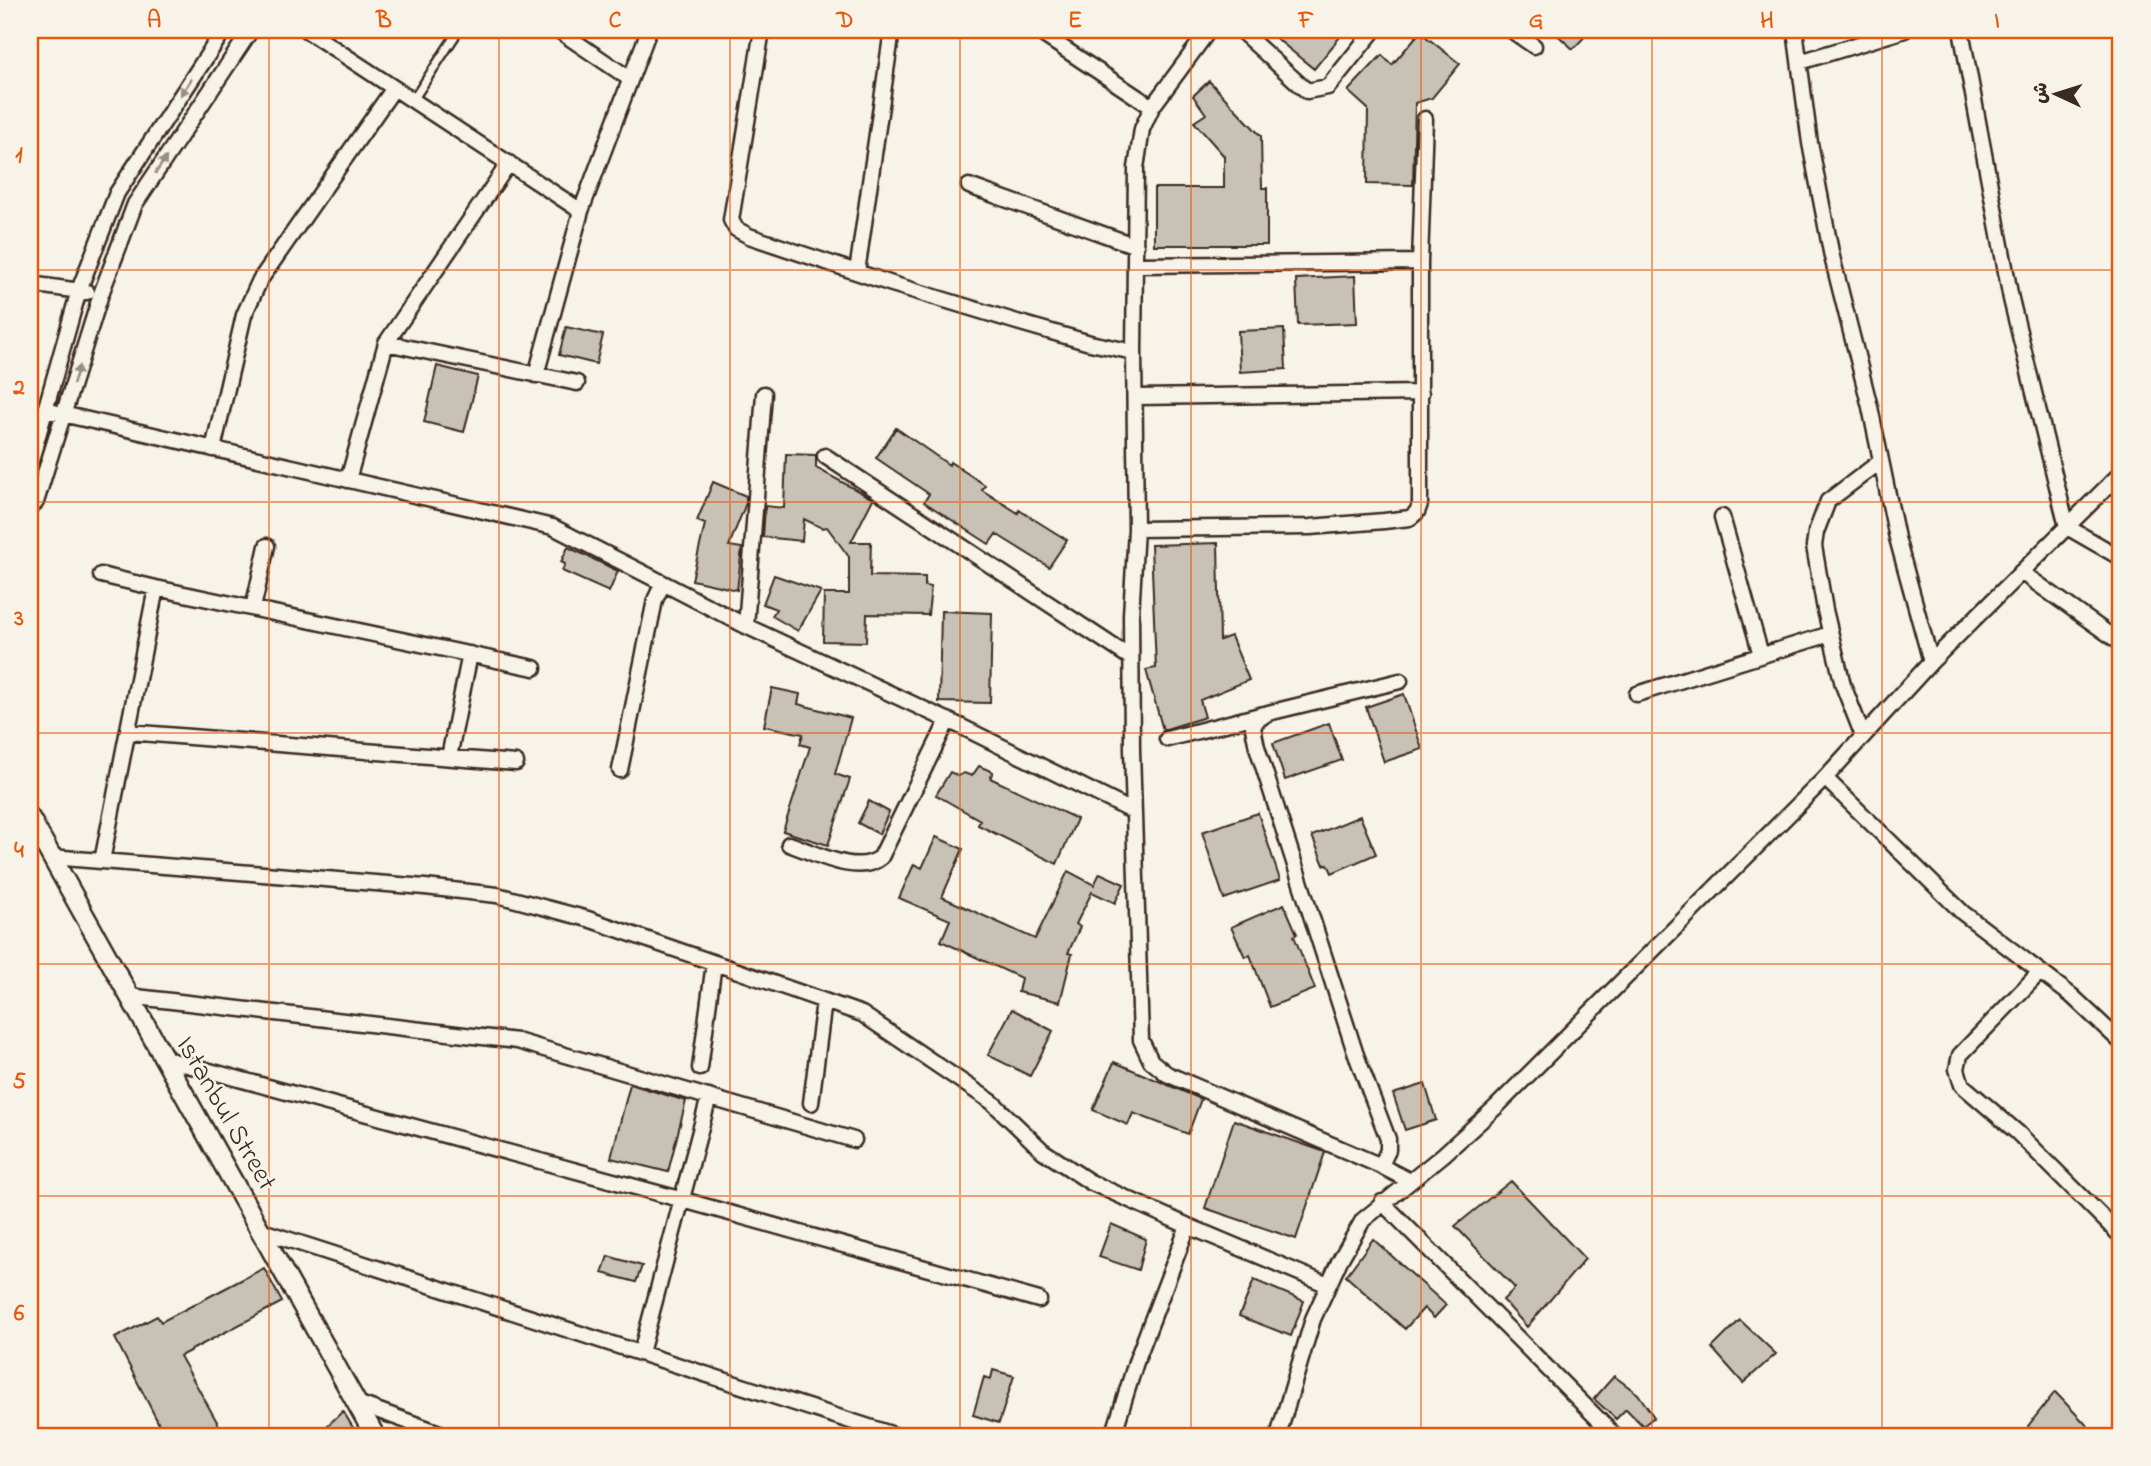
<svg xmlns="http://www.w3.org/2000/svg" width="2151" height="1466" font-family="'Indie Flower','Playpen Sans Arabic',sans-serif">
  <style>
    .building { fill: #c8c1b6; stroke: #3b2a1e; stroke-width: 2 }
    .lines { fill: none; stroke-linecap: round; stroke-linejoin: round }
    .service-casing { stroke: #3b2a1e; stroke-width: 12 }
    .minor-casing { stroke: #3b2a1e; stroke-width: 19 }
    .tertiary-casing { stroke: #3b2a1e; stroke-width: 23 }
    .service { stroke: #f7f3e8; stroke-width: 7 }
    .minor { stroke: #f7f3e8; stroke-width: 14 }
    .tertiary { stroke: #f7f3e8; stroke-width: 18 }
    .oneway { fill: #998e83 }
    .grid { fill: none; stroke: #e8590c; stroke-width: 2; stroke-opacity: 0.55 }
    .labels { text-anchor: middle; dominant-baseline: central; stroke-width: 5; stroke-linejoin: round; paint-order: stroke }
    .street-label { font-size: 28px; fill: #3b2a1e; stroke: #f7f3e8 }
    .neatline { fill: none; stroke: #e8590c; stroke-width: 2.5 }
    .grid-label { font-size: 23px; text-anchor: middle; font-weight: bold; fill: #e8590c }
  </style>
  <rect width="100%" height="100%" fill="#f7f3e8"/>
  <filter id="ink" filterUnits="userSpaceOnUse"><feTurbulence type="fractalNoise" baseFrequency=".0143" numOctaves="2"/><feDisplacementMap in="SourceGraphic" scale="14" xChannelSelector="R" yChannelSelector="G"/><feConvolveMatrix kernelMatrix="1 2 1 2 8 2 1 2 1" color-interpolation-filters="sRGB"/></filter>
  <g filter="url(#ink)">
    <path class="building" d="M1266,30H1331L1340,37L1314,69Z
      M1552,30H1591L1573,49Z
      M1420,32L1460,64L1432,98L1415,103L1413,185L1367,184L1368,109L1348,91L1382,55L1392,65Z
      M1209,81L1261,136L1262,188H1267V245H1154V188H1224V156L1194,122L1206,114L1193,96Z
      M1355,276L1357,323L1298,325L1296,279Z
      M566,327L603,335L596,364L559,355Z
      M1284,329L1286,369L1240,372L1238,331Z
      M437,366L478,376L464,432L424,422Z
      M896,428L949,465L950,462L985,485L982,490L1018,513L1019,510L1067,540L1049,567L996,534L989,544L924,502L929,494L876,458Z
      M786,454L816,455V468L873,499L851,542H871L870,576L925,577V586L931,587L928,615L867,614L866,642L823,641L824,594H849V557L827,527L822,528L804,519L802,541L763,537L765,506L784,508Z
      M713,482L746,496V503L729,546L742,548L737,590L692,580L705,524L697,521Z
      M1218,543L1220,640L1231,636L1249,680L1200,700L1205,717L1163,730L1146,670L1156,668L1151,545Z
      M568,547L618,571L609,592L562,571L565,564L561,562Z
      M774,575L821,591L798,631L772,616L776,609L763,604Z
      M941,611L992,613L990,703L939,702Z
      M772,688L800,694L798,704L851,718L835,774L850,779L828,845L783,831L810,747L800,744L803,734L764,726Z
      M1404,694L1422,749L1384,762L1366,707Z
      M1329,723L1342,760L1285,780L1273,743Z
      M979,766L993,772L990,778L1077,819L1057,864L978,825L980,820L936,795L950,772L958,776L964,773L972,776Z
      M869,801L889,812L879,834L858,823Z
      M1258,813L1280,880L1224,899L1202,832Z
      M1360,816L1376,854L1332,873L1328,864L1324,865L1312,836Z
      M936,837L963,849L942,897L1035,939L1068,871L1094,885L1100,873L1124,884L1115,903L1092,892L1076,924L1080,927L1068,953L1072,954L1060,1002L1018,992L1021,978L941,941L950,920L899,898L914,864L922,868Z
      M1284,904L1297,934L1294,936L1315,989L1270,1007L1250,955L1245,957L1231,927Z
      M1012,1009L1053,1031L1030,1076L988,1055Z
      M1114,1062L1201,1099L1188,1134L1133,1113L1128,1125L1093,1110Z
      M630,1084L686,1101L668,1172L611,1158Z
      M1425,1084L1436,1120L1405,1130L1393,1094Z
      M1234,1120L1325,1152L1296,1239L1205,1208Z
      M1511,1181L1585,1259L1527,1327L1503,1300L1515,1288L1455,1226Z
      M1111,1224L1146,1239L1138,1270L1099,1257Z
      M1373,1239L1446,1305L1434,1318L1424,1308L1405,1329L1346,1276Z
      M608,1256L642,1266L636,1282L602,1273Z
      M264,1268L282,1302L180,1356L225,1436H165L115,1338L157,1316L161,1322Z
      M1254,1280L1304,1301L1291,1336L1239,1316Z
      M1740,1320L1776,1354L1743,1383L1712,1348Z
      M993,1370L1014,1376L999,1423L973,1415L984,1377L991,1379Z
      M1614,1376L1638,1394L1654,1417L1643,1426L1626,1409L1616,1419L1594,1399Z
      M2055,1392L2097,1436H2036L2028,1426Z
      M343,1411L358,1436H331L326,1427Z"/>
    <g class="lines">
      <g class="service-casing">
        <path id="service" d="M413,100L455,36"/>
      </g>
      <g class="minor-casing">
        <path id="minor" d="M306,30L581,211
          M558,30L630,79
          M762,30L731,220L736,229L749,236L892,284L1017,322L1090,343L1134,352
          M1036,30L1152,107
          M1209,30L1152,107L1142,129L1136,168L1134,352L1136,529L1131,615L1132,750L1141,1040L1151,1061L1167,1074L1381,1166L1410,1181
          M1240,30L1307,91L1328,87L1374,30
          M1511,30L1534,46
          M1795,30L1810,143L1832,257L1870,407L1897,538L1931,662
          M1961,30L2011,299L2067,527L2121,558
          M2121,30V31
          M1800,62L1905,30
          M969,186L1136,246
          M1137,265L1420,262
          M857,272L892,30
          M30,284L87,292
          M386,343L577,383
          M536,375L581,211L649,30
          M1136,397L1421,393
          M45,410L553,527L663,583
          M213,449L244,315L260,280L394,88
          M825,456L1131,658
          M30,464L79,290L117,193L224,30
          M348,480L386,343L509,163
          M30,507L36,502L101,294L135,204L251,30
          M1722,517L1761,655
          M1136,529L1310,527L1384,521L1410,518L1417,512L1420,504V262L1425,119
          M2021,572L2121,643
          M101,575L156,588L534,668
          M253,608L267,546
          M746,626L764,394
          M1637,694L1830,634
          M128,732L516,763
          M1863,736L1843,685L1825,610L1814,546L1816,532L1828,501L1881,461
          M1167,739L1264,714
          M449,757L470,654
          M620,770L655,600L663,583L746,626L960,726L1132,811
          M1825,778L1963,913L2072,996L2121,1042
          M789,844C813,852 859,877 881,857L948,720
          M51,857L425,887L497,895L588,919L862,1014L992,1102L1043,1151L1090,1182L1188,1226L1328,1285
          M102,861L156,588
          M2040,972L1960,1055L1957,1069L1962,1085L2018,1133L2121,1236
          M128,996L517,1041L854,1140
          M162,1058L683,1200L1039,1300
          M700,1068L714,963
          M811,1103L824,1001
          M1381,1166L1388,1150V1139L1355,1052L1257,747L1253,728L1256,721L1268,713L1400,681
          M1382,1202L1615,1436
          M262,1231L897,1436
          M641,1353L709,1097
          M357,1403L448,1436
          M1113,1436L1136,1362L1188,1226
          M1278,1436L1313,1319L1340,1260L1363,1220L1443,1155L1496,1107L1825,778L1931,662L2121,473"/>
      </g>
      <g class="tertiary-casing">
        <path id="tertiary" d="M30,818L375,1436"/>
      </g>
      <use href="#service" class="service"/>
      <use href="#minor" class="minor"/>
      <use href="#tertiary" class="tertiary"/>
    </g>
    <defs><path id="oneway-solid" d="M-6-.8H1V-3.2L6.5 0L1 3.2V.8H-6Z" transform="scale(1.75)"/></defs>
    <g class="oneway">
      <use href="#oneway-solid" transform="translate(186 87) rotate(123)"/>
      <use href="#oneway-solid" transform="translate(161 165) rotate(-56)"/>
      <use href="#oneway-solid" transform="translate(76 375) rotate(-73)"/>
    </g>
  </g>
  <path class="grid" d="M269,30V1436M499,30V1436M730,30V1436M960,30V1436M1191,30V1436M1421,30V1436M1652,30V1436M1882,30V1436M30,270H2121M30,502H2121M30,733H2121M30,964H2121M30,1196H2121"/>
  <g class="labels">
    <g class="street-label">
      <text transform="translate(225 1114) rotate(60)">Istanbul Street</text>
    </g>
  </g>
  <rect width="2151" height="1466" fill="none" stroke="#f7f3e8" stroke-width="77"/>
  <g transform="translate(2056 94) rotate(274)" stroke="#f7f3e8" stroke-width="5" paint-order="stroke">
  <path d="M0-5L12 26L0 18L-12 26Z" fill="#3b2a1e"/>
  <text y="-10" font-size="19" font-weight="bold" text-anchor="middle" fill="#3b2a1e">ش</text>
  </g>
  <rect x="38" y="38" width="2074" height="1390" class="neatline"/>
  <g class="grid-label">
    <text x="154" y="27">A</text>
    <text x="384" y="27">B</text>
    <text x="615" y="27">C</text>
    <text x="845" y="27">D</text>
    <text x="1075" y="27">E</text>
    <text x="1306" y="27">F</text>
    <text x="1536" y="27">G</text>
    <text x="1767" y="27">H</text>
    <text x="1997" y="27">I</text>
    <text x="19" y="162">1</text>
    <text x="19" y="394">2</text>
    <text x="19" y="625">3</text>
    <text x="19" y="857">4</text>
    <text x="19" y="1088">5</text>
    <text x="19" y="1320">6</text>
  </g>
</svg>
